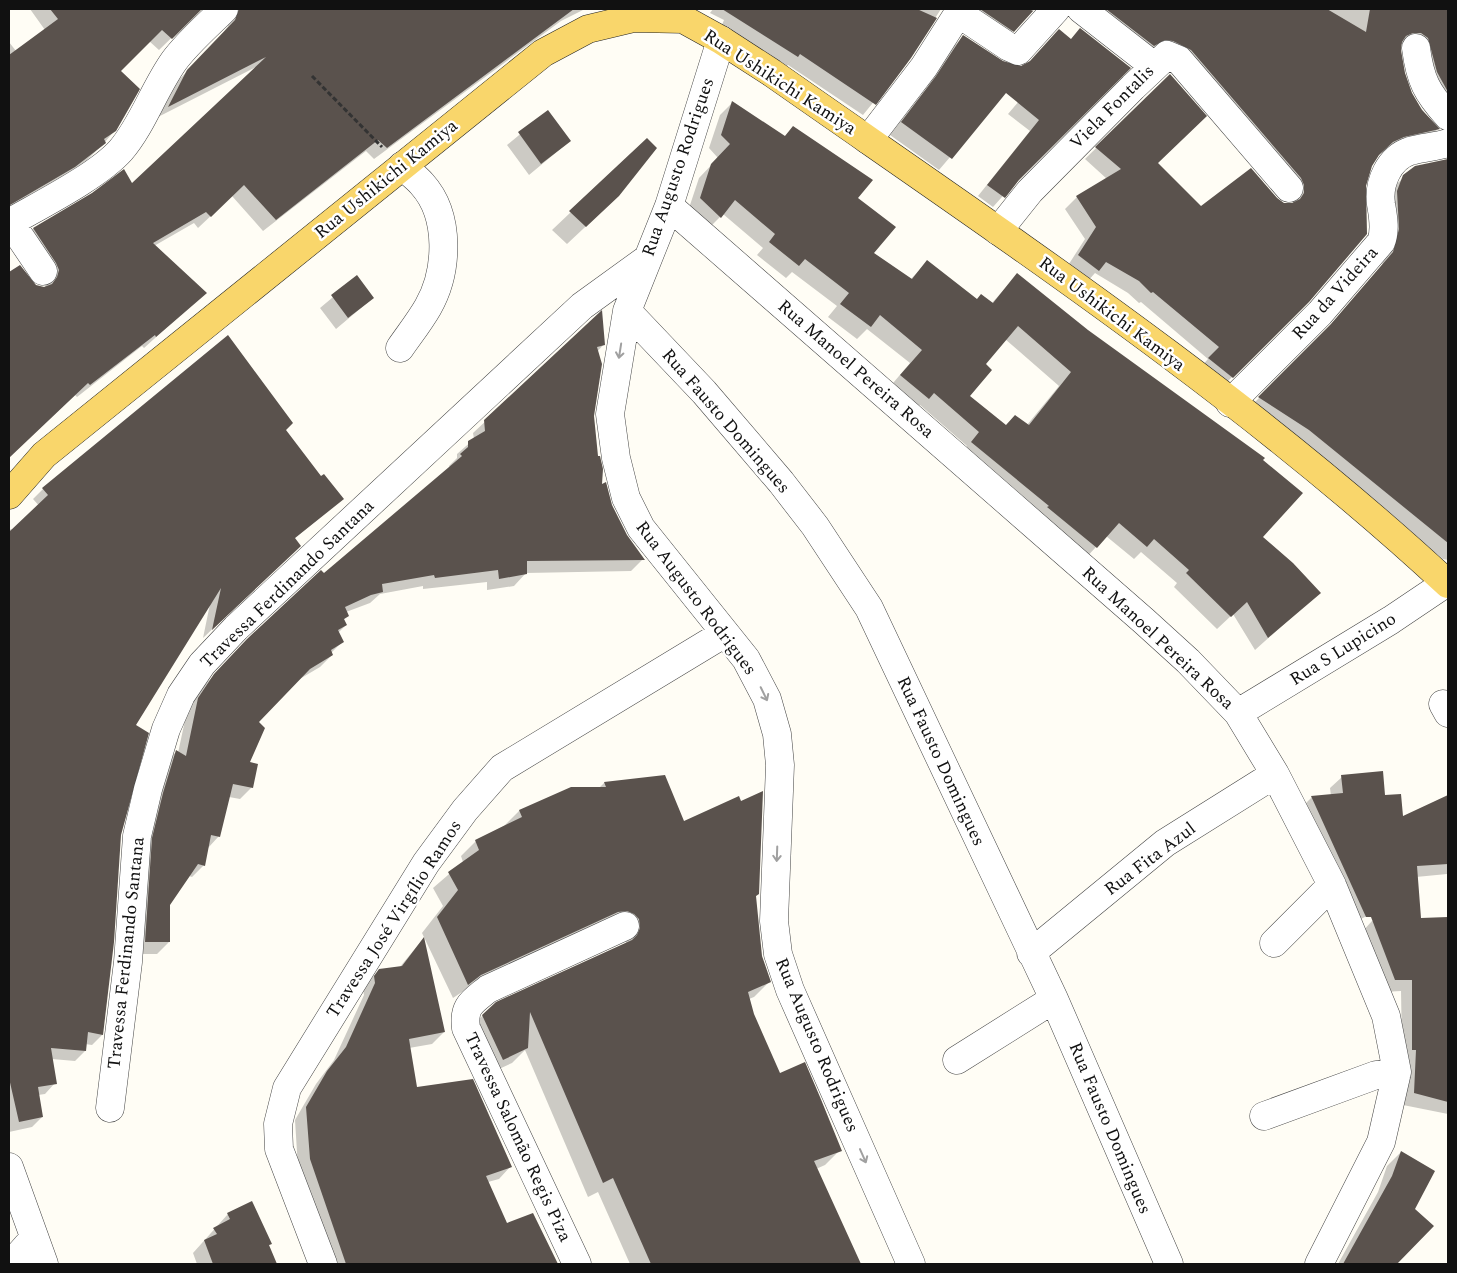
<svg xmlns="http://www.w3.org/2000/svg" width="1457" height="1273" font-family="Spectral,serif">
  <style>
    .shadow { fill: #0003; fill-rule: evenodd }
    .building { fill: #5a524d; fill-rule: evenodd }
    .lines { fill: none; stroke-linecap: round; stroke-linejoin: round }
    .minor-casing { stroke: #444; stroke-width: 29 }
    .major-casing { stroke: #222; stroke-width: 29 }
    .path { stroke: #333; stroke-width: 3; stroke-dasharray: 5 2.5; stroke-linecap: butt }
    .minor { stroke: #fff; stroke-width: 28 }
    .major { stroke: #f9d66b; stroke-width: 28 }
    .oneway { stroke: #a0a0a0 }
    .labels { text-anchor: middle; dominant-baseline: central; stroke-width: 5; stroke-linejoin: round; paint-order: stroke }
    .street-label { font-size: 18px; fill: #111; stroke: #fff }
  </style>
  <rect width="100%" height="100%" fill="#fffdf5"/>
  <path class="shadow" d="M30,9H201L159,50L149,41L119,71L115,130L105,142L87,160L46,188L9,209V42L16,51L45,30Z
    M221,9H585L561,21L374,159L366,151L263,231L232,196L198,228L194,223L154,246L205,293L144,348L142,346L77,397L75,395L9,457V273L20,266L35,286L44,288L47,283L21,241L33,229L93,194L132,185L256,67L158,117L175,84L223,33L228,26L227,17Z
    M713,9H941L910,57L863,115L788,65L785,68L721,27L724,20L710,13Z
    M959,9H1035L1002,42Z
    M1091,9H1448V119L1410,45L1400,44L1401,63L1407,84L1415,101L1438,129L1427,140L1391,148L1380,153L1371,166L1308,302L1221,388L1198,370L1208,359L1141,302L1139,303L1128,293L1095,273L1087,282L1067,267L1085,239L1065,209L1077,197L1107,179L1085,159L1170,75L1156,163L1200,208L1251,170L1283,204H1293V198L1152,51Z
    M1080,30L1018,179L993,207L978,196L1030,131L1008,114Z
    M963,37L974,129L939,170L890,135L925,90L951,49Z
    M733,102L784,137L794,127L857,199L872,254L910,280L927,262L976,301L991,304L1017,275L1261,537L1319,593L1255,650L1233,614L1217,629L1174,587L1177,583L1141,552L1134,559L1106,536L1084,560L959,455L967,446L920,405L915,411L888,389L910,363L867,329L857,339L828,317L837,306L792,272L786,278L757,255L763,248L723,214L707,230L688,211L699,178L718,158L709,148L720,115ZM1005,339L1059,386L1027,425L1006,426L968,396L984,364Z
    M547,112L570,141L529,175L507,145Z
    M647,140L599,214L567,244L552,230Z
    M1448,160V560L1443,559L1297,441L1248,409L1320,337L1382,265L1388,241L1392,188L1416,167Z
    M357,277L373,298L336,329L320,308Z
    M601,313L604,344L597,352L593,416L600,486L626,536L643,559L631,571L526,573L514,586L487,590V582L423,589V586L380,594L370,603L346,612L348,616L343,620L346,625L338,633L342,642L331,653L332,655L320,667L298,680L257,722L248,763L252,787L240,799L229,797L219,836L208,848L204,865L192,877L189,876L169,905V942L157,954H134L141,851L165,763L176,752L178,753L187,711L203,687L235,653L450,468L449,466L457,458V454L474,439L473,433Z
    M285,430L321,477L342,499L294,539L289,556L203,638L210,604L134,725L120,835L113,942L102,1035L92,1045L85,1044V1051L75,1061L52,1059L55,1083L45,1094L38,1095L42,1117L32,1127L9,1132V874L33,866L9,861V531L11,529L121,598L33,499L43,489Z
    M664,776L684,823L758,894L755,897L761,956L769,982L754,997L749,999L752,1014L780,1075L840,1150L825,1165L816,1169L860,1264H630L598,1192L588,1197L525,1050L512,1063L488,1074L468,1031L485,1013L626,943L624,934L602,926L465,990L453,998L422,933L443,906L433,888L463,862L461,856L476,841L504,826L519,811L571,788H599L604,783Z
    M1342,777L1384,797L1402,818L1448,796V876L1447,874L1416,877L1406,898L1352,923L1300,809L1312,797L1331,796L1330,788Z
    M1448,918V1114L1403,1105L1401,991L1383,992L1361,933L1372,921Z
    M423,939L444,1032L432,1044L409,1048L416,1089L510,1167L499,1179L488,1182L507,1225L533,1214L557,1264H331L298,1168L295,1120L316,1084L334,1060L364,995L363,989L367,983L379,970L399,968Z
    M1401,1152L1414,1209L1397,1262L1399,1264H1338L1378,1192L1387,1166Z
    M228,1214L271,1244L268,1246L276,1264H197L193,1253Z"/>
  <path class="building" d="M50,9H202L172,39L162,30L121,71L140,89L116,131L104,139L106,143L75,167L10,205L9,55L58,19Z
    M239,9H574L387,148L378,140L276,220L244,185L211,217L206,212L153,243L207,293L156,337L155,335L90,385L88,383L9,458V272L20,265L36,285L44,287L52,284L57,277L59,270L56,263L33,228L92,193L124,169L132,183L266,57L168,107L187,70L235,20Z
    M722,9H917L937,18L911,58L876,105L800,54L798,57Z
    M980,9H1029L1033,11L1014,32Z
    M1106,9H1327L1366,32L1370,9H1448V92L1437,72L1428,38L1421,33H1413L1406,36L1402,42L1401,50L1405,73L1412,93L1422,110L1440,129L1404,137L1393,142L1379,155L1372,166L1366,186L1367,234L1309,302L1233,378L1208,358L1219,347L1153,292L1151,293L1139,281L1106,262L1099,271L1078,255L1096,227L1076,196L1121,169L1095,147L1170,74L1207,116L1158,163L1201,206L1251,168L1277,198L1284,203H1292L1300,199L1304,193V185L1301,178L1191,50L1173,41L1165,40L1154,46Z
    M1080,28L1131,68L1019,180L1005,198L987,185L1039,120L1006,93L952,159L901,122L936,76L963,35L1003,61L1021,66L1030,61L1059,29L1071,39Z
    M732,101L785,136L793,126L873,180L858,198L896,227L874,253L912,279L927,260L977,299L981,294L993,303L1017,273L1088,330L1265,458L1263,460L1303,493L1263,537L1293,563L1321,593L1268,638L1247,602L1231,617L1186,573L1189,570L1154,539L1147,547L1119,523L1097,548L1047,507L1049,506L971,442L979,432L934,393L929,399L900,375L922,350L880,315L871,327L840,304L849,293L805,259L799,266L769,242L775,234L735,200L721,218L700,198L711,164L730,144L721,135ZM1018,326L1071,372L1029,425L1015,415L1006,425L970,396L992,370L986,364Z
    M548,110L571,141L541,164L518,132Z
    M647,138L657,148L619,196L586,227L569,211Z
    M1448,159V543L1309,430L1258,397L1331,324L1393,252L1399,229L1397,191L1403,175L1415,166Z
    M357,275L374,298L348,318L331,295Z
    M602,310L605,345L597,347L602,364L594,416L598,456H600L603,469L602,484L606,482L612,505L627,535L645,560L527,561V574L499,579L498,570L435,578L434,575L382,584L383,592L371,595L345,607L349,616L344,619L347,625L338,630L344,642L331,650L333,655L310,669L259,722L265,728L250,762L258,764L253,788L233,784L220,837L211,835L205,866L198,864L170,905V942H145L152,838L163,793L176,750L186,756L198,698L214,674L247,639L321,570L324,573L462,456L460,454L468,447V441L485,431L484,420Z
    M228,335L293,423L286,430L321,476L324,474L344,499L295,538L301,546L212,630L221,588L136,725L149,733L121,835L114,942L103,1035L88,1032L86,1051L51,1048L57,1084L38,1087L43,1117L19,1122L9,1078V532L48,495L42,488Z
    M1383,771L1385,795L1401,794L1403,816L1448,795V864L1417,866L1421,918L1448,917V1102L1414,1093L1416,1050H1412V980H1395L1371,917H1366L1311,796L1343,793L1341,775Z
    M665,775L684,821L739,796L741,801L763,791L759,894L756,896L762,956L771,982L748,992L754,1014L780,1073L805,1062L820,1097L842,1151L814,1161L861,1264H651L613,1178L603,1183L530,1012L528,1048L503,1060L482,1015L496,1002L632,940L637,935L640,928L639,919L634,914L627,911L618,912L481,975L468,985L437,917L458,890L448,872L479,850L475,840L522,817L519,810L571,787H606L604,782Z
    M424,937L445,1032L409,1039L417,1087L473,1079L512,1167L486,1176L507,1223L533,1213L558,1264H346L310,1159L306,1107L327,1071L346,1047L375,983L374,976L379,969L402,966Z
    M1401,1151L1435,1171L1415,1209L1434,1226L1397,1264H1343L1392,1176Z
    M252,1201L272,1244L269,1245L277,1264H213L204,1240L217,1234L213,1228L230,1219L227,1213Z"/>
  <g class="lines">
    <g class="minor-casing">
      <path id="minor" d="M1081,9L1154,66
        M958,13L1009,47L1018,51L1056,9
        M721,40L669,206L627,311L610,414L616,458L626,498L641,528L746,659L767,699L777,734L780,765L774,921L778,954L790,990L911,1264
        M1416,48C1420,80 1427,93 1448,116
        M868,140L924,67L961,9
        M669,206L1144,621L1188,661L1238,713L1275,774L1332,885L1386,1016L1397,1072L1381,1142L1319,1264
        M10,222L43,271
        M9,223C40,205 98,176 121,150C143,124 154,89 174,61C188,42 207,26 224,9
        M998,231L1030,191L1133,87L1167,55L1179,60L1289,188
        M627,311L704,392L781,482L815,526L869,608L1054,999L1169,1264
        M400,348C409,335 420,321 428,307C448,272 451,216 422,184C417,178 409,172 402,166
        M1230,403L1320,313L1381,242C1386,230 1383,216 1381,204C1378,183 1389,158 1410,151C1423,147 1436,147 1448,143
        M1443,704L1448,713
        M1238,713L1391,620L1446,583
        M1274,943L1332,885
        M1031,953L1165,843L1275,774
        M957,1060L1054,999
        M110,1108L128,962L137,836L148,789L166,729L181,695L202,664L236,628L582,306L647,259
        M1264,1116L1376,1075L1397,1072
        M9,1167L44,1264
        M11,1264L34,1238
        M323,1264L279,1149L278,1124L287,1088L426,863L465,810L502,768L725,633
        M577,1264L466,1028C463,1006 472,1002 488,989L625,926"/>
    </g>
    <g class="major-casing">
      <path id="major" d="M9,495L44,455L543,53L588,29L634,18L683,19L721,40L772,73C1003,235 1241,392 1448,584"/>
    </g>
    <path class="path" d="M312,76L382,147"/>
    <use href="#minor" class="minor"/>
    <use href="#major" class="major"/>
  </g>
  <defs><path id="oneway-shaft" d="M-6 0H5M1.5-3L5.5 0L1.5 3" fill="none" stroke-width="1.6" stroke-linecap="round" stroke-linejoin="round" transform="scale(1.25)"/></defs>
  <g class="oneway">
    <use href="#oneway-shaft" transform="translate(620 351) rotate(99)"/>
    <use href="#oneway-shaft" transform="translate(764 694) rotate(64)"/>
    <use href="#oneway-shaft" transform="translate(777 854) rotate(92)"/>
    <use href="#oneway-shaft" transform="translate(863 1156) rotate(66)"/>
  </g>
  <g class="labels">
    <g class="street-label">
      <text transform="translate(780 82) rotate(33)">Rua Ushikichi Kamiya</text>
      <text transform="translate(1112 107) rotate(-45)">Viela Fontalis</text>
      <text transform="translate(678 167) rotate(-71)">Rua Augusto Rodrigues</text>
      <text transform="translate(386 179) rotate(-39)">Rua Ushikichi Kamiya</text>
      <text transform="translate(1335 293) rotate(-48)">Rua da Videira</text>
      <text transform="translate(1112 314) rotate(37)">Rua Ushikichi Kamiya</text>
      <text transform="translate(856 369) rotate(41)">Rua Manoel Pereira Rosa</text>
      <text transform="translate(726 421) rotate(49)">Rua Fausto Domingues</text>
      <text transform="translate(287 584) rotate(-44)">Travessa Ferdinando Santana</text>
      <text transform="translate(696 598) rotate(53)">Rua Augusto Rodrigues</text>
      <text transform="translate(1158 638) rotate(43)">Rua Manoel Pereira Rosa</text>
      <text transform="translate(1343 649) rotate(-32)">Rua S Lupicino</text>
      <text transform="translate(941 761) rotate(65)">Rua Fausto Domingues</text>
      <text transform="translate(1150 859) rotate(-37)">Rua Fita Azul</text>
      <text transform="translate(394 919) rotate(-57)">Travessa José Virgílio Ramos</text>
      <text transform="translate(126 953) rotate(-84)">Travessa Ferdinando Santana</text>
      <text transform="translate(817 1045) rotate(67)">Rua Augusto Rodrigues</text>
      <text transform="translate(1110 1128) rotate(67)">Rua Fausto Domingues</text>
      <text transform="translate(518 1137) rotate(65)">Travessa Salomão Regis Piza</text>
    </g>
  </g>
  <rect width="1457" height="1273" fill="none" stroke="#111111" stroke-width="20"/>
</svg>
